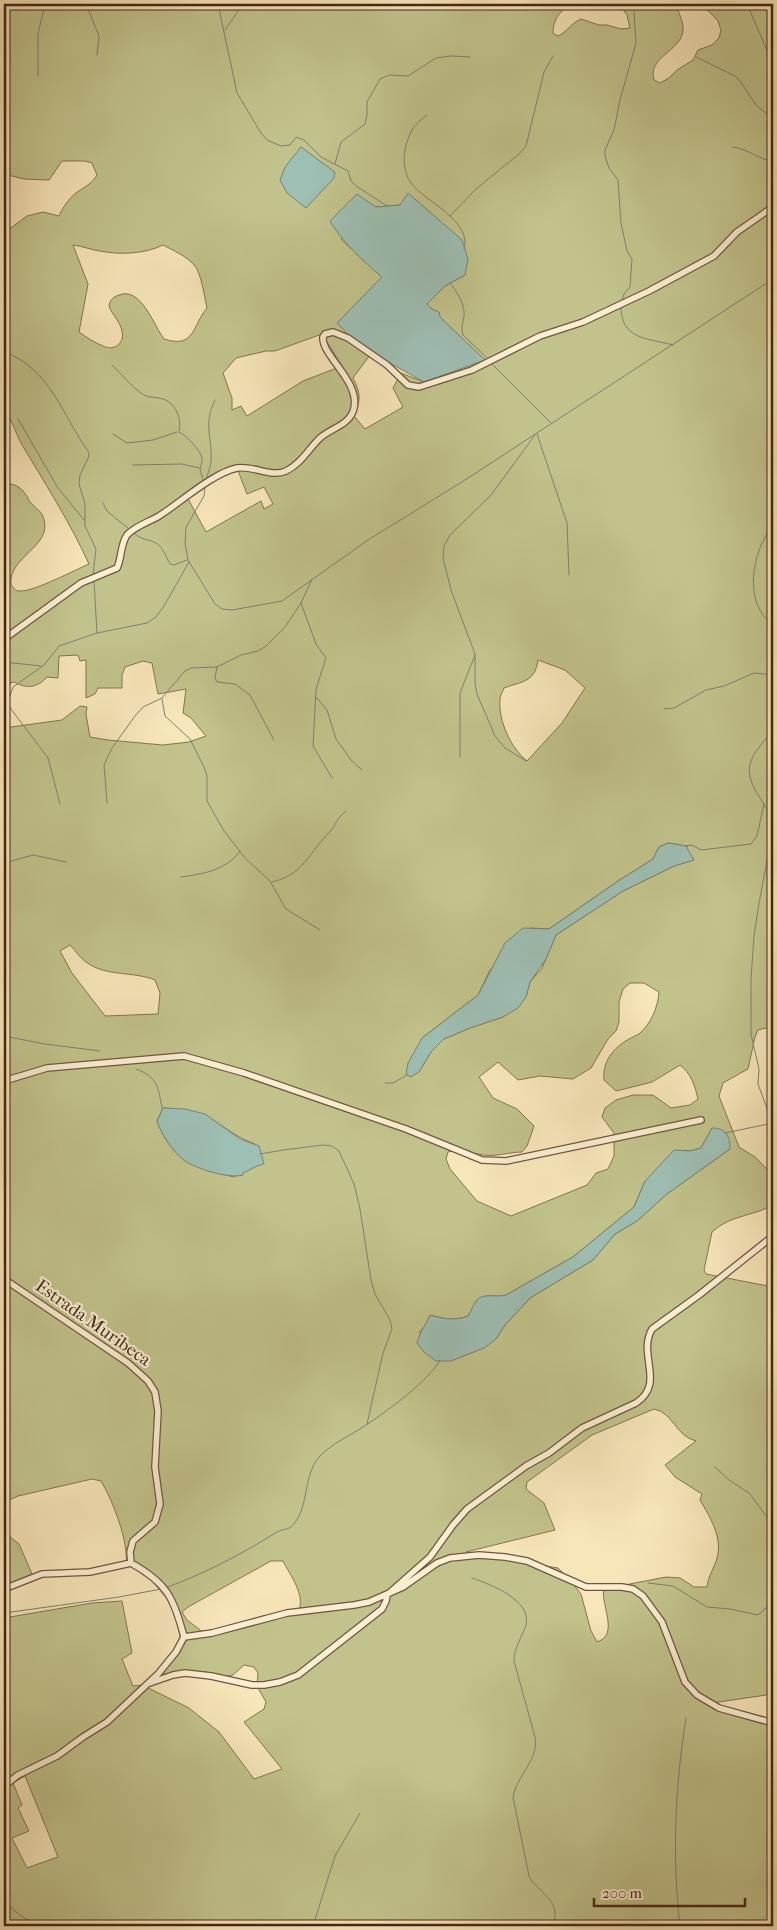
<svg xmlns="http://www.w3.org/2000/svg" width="777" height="1930" font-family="'IM FELL French Canon',serif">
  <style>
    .green { fill: #c2c38c; stroke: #847451; fill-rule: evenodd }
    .water { fill: #9ebfb4; stroke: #7b8175 }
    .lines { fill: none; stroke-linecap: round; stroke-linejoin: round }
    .stream { stroke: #7b8175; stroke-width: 1 }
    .minor-casing { stroke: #72553f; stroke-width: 8 }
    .minor { stroke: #faefd2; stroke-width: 5.5 }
    .labels { text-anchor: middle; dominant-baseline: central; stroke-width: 4.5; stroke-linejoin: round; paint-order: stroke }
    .street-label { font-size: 18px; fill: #462516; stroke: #faefd2 }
  </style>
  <rect width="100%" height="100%" fill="#f7e6ba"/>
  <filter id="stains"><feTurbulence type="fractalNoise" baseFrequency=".004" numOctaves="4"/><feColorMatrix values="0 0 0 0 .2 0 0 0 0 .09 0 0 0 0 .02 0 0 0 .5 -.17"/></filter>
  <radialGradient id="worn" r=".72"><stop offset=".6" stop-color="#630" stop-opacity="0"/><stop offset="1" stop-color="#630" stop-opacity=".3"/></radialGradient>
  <path class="green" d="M4,4H578C562,6 553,18 553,33L558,36C567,32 571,23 581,19L599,25H607L621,29L630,28L627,15L619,4H676C678,12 684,22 683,31C681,51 647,57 654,80L660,83L669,78L677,70L693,60L698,50L712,45L719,38L721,30L718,21L702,4H773V1031L766,1028L758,1030L755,1037L748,1069L723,1083L719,1096L739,1147L755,1157L773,1175V1203C766,1211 751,1213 740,1217C729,1220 720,1225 712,1232L704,1270L706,1274L773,1287V1694L712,1703L773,1724V1926H4V1618L92,1603L122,1601L132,1653L122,1659L133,1686L142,1685L189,1708L219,1732L254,1779L282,1769L244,1722L264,1709L266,1702L257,1686L258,1673L254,1667L244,1665L233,1675L225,1677L206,1672H177L155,1676L181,1640L173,1606L144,1571L126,1565C129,1542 113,1501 101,1481L92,1479L18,1496L11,1499L4,1505V726L11,727L62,720L80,706L87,707L86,714L90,737L108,740L163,745L189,742L206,736L191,718L183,713L186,689L158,694L152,663L143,661L125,667L122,675V688H98L95,694L86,698V660L80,661L78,655L59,656L58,678L47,677C37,688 27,689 14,682L11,683L4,691V485C13,482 21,487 26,495C28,497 28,500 30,502C34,507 42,511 44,519C52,547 8,557 11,584C13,588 15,591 20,591C33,592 75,570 89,564C70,522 44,482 21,443C16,434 9,413 4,408V233L27,216L43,212L59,216C62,209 69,198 76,193C84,187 92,184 97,175L92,163L85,161H62L49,180L24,179L4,174ZM400,205L446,228L462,240L465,275L445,286L427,304L432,309L424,382L401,373L393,388L403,407L365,429L354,416C361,399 361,394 353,378L370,355L338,323L382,277L341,239L376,207ZM73,245C83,246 91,250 100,251C120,255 145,254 163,245C173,250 188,257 195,266C201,273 205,299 207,308C192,326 195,349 164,339C154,326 141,286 119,295C113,297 110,300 109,306C112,315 120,321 122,331C125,342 115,352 103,346C95,343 86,337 79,332L88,284ZM322,334L342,366L303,381L247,416L241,406L232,410V398L223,373L236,358L266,351H275ZM237,468L247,494L264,487L273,504L264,509L261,501L206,532L187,497ZM538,660L565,670L585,688L562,723L527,761C511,748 498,721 500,699C500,696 503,691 504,688C523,681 535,682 538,660ZM668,843L681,845L694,860L674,866L623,891L556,935L542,968L530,982L526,997L503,1017L470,1028L444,1039L431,1052L419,1072L422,1038L478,995L490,970L530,928L549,929L618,881L653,859L659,847ZM70,945C75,950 80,958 86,962C106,977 133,971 155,980L160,993L158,1014L105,1016L72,973L60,951ZM630,983H644L659,992C658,1007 651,1024 639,1034C636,1036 632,1037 629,1039C613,1048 602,1062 604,1080L616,1091L652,1082L680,1065C691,1073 695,1086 698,1099L690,1105L671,1108L653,1095H633L616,1100L605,1108L602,1117L614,1133V1156L608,1169L596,1173L587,1185L511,1216L477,1201L450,1169L446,1159L448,1152C460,1147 472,1154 484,1155C495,1157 510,1152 522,1152L527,1146L534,1126L517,1109L493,1098L479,1077L498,1062L518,1080L540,1076L573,1079L591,1068L608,1039L616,1031L619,1022V1002L623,989ZM163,1108C179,1109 198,1111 213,1120C227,1129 238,1138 255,1144L257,1165L234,1177C194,1167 173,1162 157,1121ZM712,1128L730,1149L667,1194L637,1221L615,1234L593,1260L530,1298L505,1325L496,1339L419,1332L426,1326L430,1315C444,1319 455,1321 468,1316C473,1307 478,1295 490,1296C497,1296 500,1297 506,1295L573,1257L634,1207L645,1181L685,1150L690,1151L701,1148ZM654,1409C674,1413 675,1436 696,1441L665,1465L675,1477L702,1494L700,1500C710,1517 723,1538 717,1558C714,1569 708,1576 707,1587H694L680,1578L666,1577L604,1589C600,1604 620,1635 597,1642L591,1631L581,1594L569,1579L558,1568L546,1566L522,1557L466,1552L555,1530L544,1503L526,1489L527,1482L592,1435ZM271,1561H283C290,1575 305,1594 299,1610L263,1616L204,1633L187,1620L182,1612L188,1607ZM25,1776L58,1857L27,1868L12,1838L29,1831L18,1808L22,1805L13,1783Z
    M4,1524L9,1536L19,1544L32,1574L4,1590Z"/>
  <path class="water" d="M301,147L335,172L334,178L306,208L287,193L280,180L285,167Z
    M408,193L462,240L468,259L465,275L445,286L427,304L432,309L439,312L440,317L485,360L424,382L359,346L337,323L382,277C362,260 344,244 330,221L357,194L376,207L400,205Z
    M668,843L687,846L688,850L694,860L674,866L623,891L556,935L546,959L530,982L526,997L518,1008L503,1017L470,1028L444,1039L431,1052L419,1072L411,1077L406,1074L408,1063L422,1038L478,995L505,943L523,928L549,929L618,881L653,859L659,847Z
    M163,1108L185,1109L205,1114L240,1139L259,1146L264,1164L257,1166L243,1173V1175C228,1179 191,1168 180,1157C170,1147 162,1135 157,1121Z
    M712,1128C726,1128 730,1136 730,1149L667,1194L637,1221L615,1234L593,1260L530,1298L505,1325L496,1339L484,1348L451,1361H436L424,1352L417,1343C420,1331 426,1325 430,1315C444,1319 455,1321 468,1316C471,1311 473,1305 476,1301C483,1292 496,1298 506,1295L573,1257L634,1207L645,1181L674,1150L690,1151L701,1148Z"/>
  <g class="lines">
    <path class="stream" d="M86,4L99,36L97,55
      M218,4L237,93L261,133L267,140L281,146L290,145L296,137L304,140L321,157L348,171L351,181L356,186L387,206
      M744,4L750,11L773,64
      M225,30L243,4
      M696,57L735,76L740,81L756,105L770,117L773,122
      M38,76V34L45,4
      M427,115C414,125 411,129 406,145C403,157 403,172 411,183C424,201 473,221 464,249
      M733,147C749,149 761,161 773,161
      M335,164L341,142L365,124L367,115V102L380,79L389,75L408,76L436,58L451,56L470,57
      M450,216L476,189L519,154L526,146L544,72L553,56
      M450,283C456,291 463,301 464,311C465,320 460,326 463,335L488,359
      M622,301L624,294L630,287L632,259L627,251L621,223L618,180L609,168L605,156V150L614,130L620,100L636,43L634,11L632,4
      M621,307C621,340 648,338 673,345
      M4,352C50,368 62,415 88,451L89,456L80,475L79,484L85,504V526L96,549L93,575
      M490,362L551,423
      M112,365C122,374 132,388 144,395C149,398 157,397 163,399C176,403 182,419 179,431
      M18,419L58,488L84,520
      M179,432C185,434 201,451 202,458C203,463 200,466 200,470C201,474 203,478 204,482
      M113,434L127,443L153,440L177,432
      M537,434L567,523L569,575
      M133,465L182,464L199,468
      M206,479C208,473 211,466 211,460C212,435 203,425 215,400
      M205,486L204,496L186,527L185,543L188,560L215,604L222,609L232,610L282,601L368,540L465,480L773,279
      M103,503L107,511L129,529
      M773,525C752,551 742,603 773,625
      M134,533C141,540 148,539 156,543C163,547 166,557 170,564L174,565L187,560
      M94,581L97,633
      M301,603L316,644L326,658L316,689L313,746L332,778
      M4,662L41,666
      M217,667L215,678L217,682L235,684L250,695L274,740
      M316,697L327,710L336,739L351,760L362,770
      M162,699L165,716L190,739L204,767L207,776V801L224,831L246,859L270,881L286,909L320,930
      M8,705L48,758L60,804
      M664,709L674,708L706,690L724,686L754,673L773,675
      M4,711L6,708L13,687L44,665L59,646L97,633L147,623L156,617L164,606L189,562
      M773,730C752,756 739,766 760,798C766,808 771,815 773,826
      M460,757V693L475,655
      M526,761L505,748L495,736L477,694L475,683V654L451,590L443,558L444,546L450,535L491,495L535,435
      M107,803L104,765L112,748L135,716L143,707L162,698L185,671L191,668L217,667L241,655L258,651L266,646L285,627L301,603L312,579
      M685,846L692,845L701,850L751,844L757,836L764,804
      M4,863L33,855L66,862
      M181,877C203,874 227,870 240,851
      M272,882C297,876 304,863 319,844C323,839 328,834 332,829C337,822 339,816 346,811
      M4,1036L45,1044L100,1051
      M136,1069C158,1077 158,1087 162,1108
      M385,1083H393L407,1075
      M772,1122L758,1084L759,1069L751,1034V979L754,936L759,903L773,830
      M725,1133L773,1123
      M260,1154L283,1150L323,1145L332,1146L339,1151L354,1184L360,1209L371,1280L375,1294L390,1320L392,1329L383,1353L367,1424
      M715,1467L729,1480L749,1493L773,1525
      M472,1578C490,1584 532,1600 526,1625C522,1637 514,1648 514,1661L535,1737C539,1760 517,1775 513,1797L529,1876C535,1889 556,1899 555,1914C555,1918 554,1922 553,1926
      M648,1583L673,1586L707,1607L730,1609L758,1615L773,1602
      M165,1588C204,1574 242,1554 277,1532C282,1529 287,1530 291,1527C310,1509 302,1477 319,1457C332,1443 350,1436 366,1425C386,1412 430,1380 440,1360
      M4,1613L119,1597L161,1589
      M4,1900C18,1915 24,1920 44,1926
      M313,1926L335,1856L360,1813
      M680,1926C672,1857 675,1787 686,1718"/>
    <g class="minor-casing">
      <path id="minor" d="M4,639L81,583L117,568C122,558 120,545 127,535C135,526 149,522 159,516C181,502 213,473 237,468C253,465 271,478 286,471C301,464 309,448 321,437C332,428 351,424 354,408C360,381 321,355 323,337L325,334L333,332L348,338L387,365L408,385L419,387L472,370L540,336L583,322L649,291L714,256L737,232L773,207
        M4,1081L47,1068L184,1056L244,1073L406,1129L482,1160L506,1161L701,1120
        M4,1279L128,1363L148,1381L155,1392L158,1411L155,1467L160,1504L155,1522L133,1541L130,1552L131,1563C167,1583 174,1598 184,1637L176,1652L158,1674L107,1722L83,1737L57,1756L18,1775L4,1786
        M4,1589L42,1574L90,1572L131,1563
        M184,1637L212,1633L287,1613L354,1605L369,1602L403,1587L437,1563L450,1558L479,1555L505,1557L527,1561L586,1587H622L633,1589L643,1596L662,1622L685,1682L697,1695L719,1708L773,1723
        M147,1684L173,1675L185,1673L211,1676L252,1685H264L280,1682L298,1675L382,1609L386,1601L387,1595L430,1557L453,1525L467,1509L526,1466L549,1453L582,1428L636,1403C666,1383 637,1355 652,1329L699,1295L773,1236"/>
    </g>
    <use href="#minor" class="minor"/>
  </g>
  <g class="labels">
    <g class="street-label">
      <text transform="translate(93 1323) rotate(35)">Estrada Muribeca</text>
    </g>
  </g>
  <rect width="777" height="1930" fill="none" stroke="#f7e6ba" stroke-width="20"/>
  <rect x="5" y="5" width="767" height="1920" fill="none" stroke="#462516" stroke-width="2.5"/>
  <rect x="10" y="10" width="757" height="1910" fill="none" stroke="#462516"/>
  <path d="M594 1898v8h151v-8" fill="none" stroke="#462516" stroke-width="2.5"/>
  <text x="602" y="1898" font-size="15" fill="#462516" stroke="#faefd2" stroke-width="4" paint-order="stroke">200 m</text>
  <rect width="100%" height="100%" filter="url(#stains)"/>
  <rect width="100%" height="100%" fill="url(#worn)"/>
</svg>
